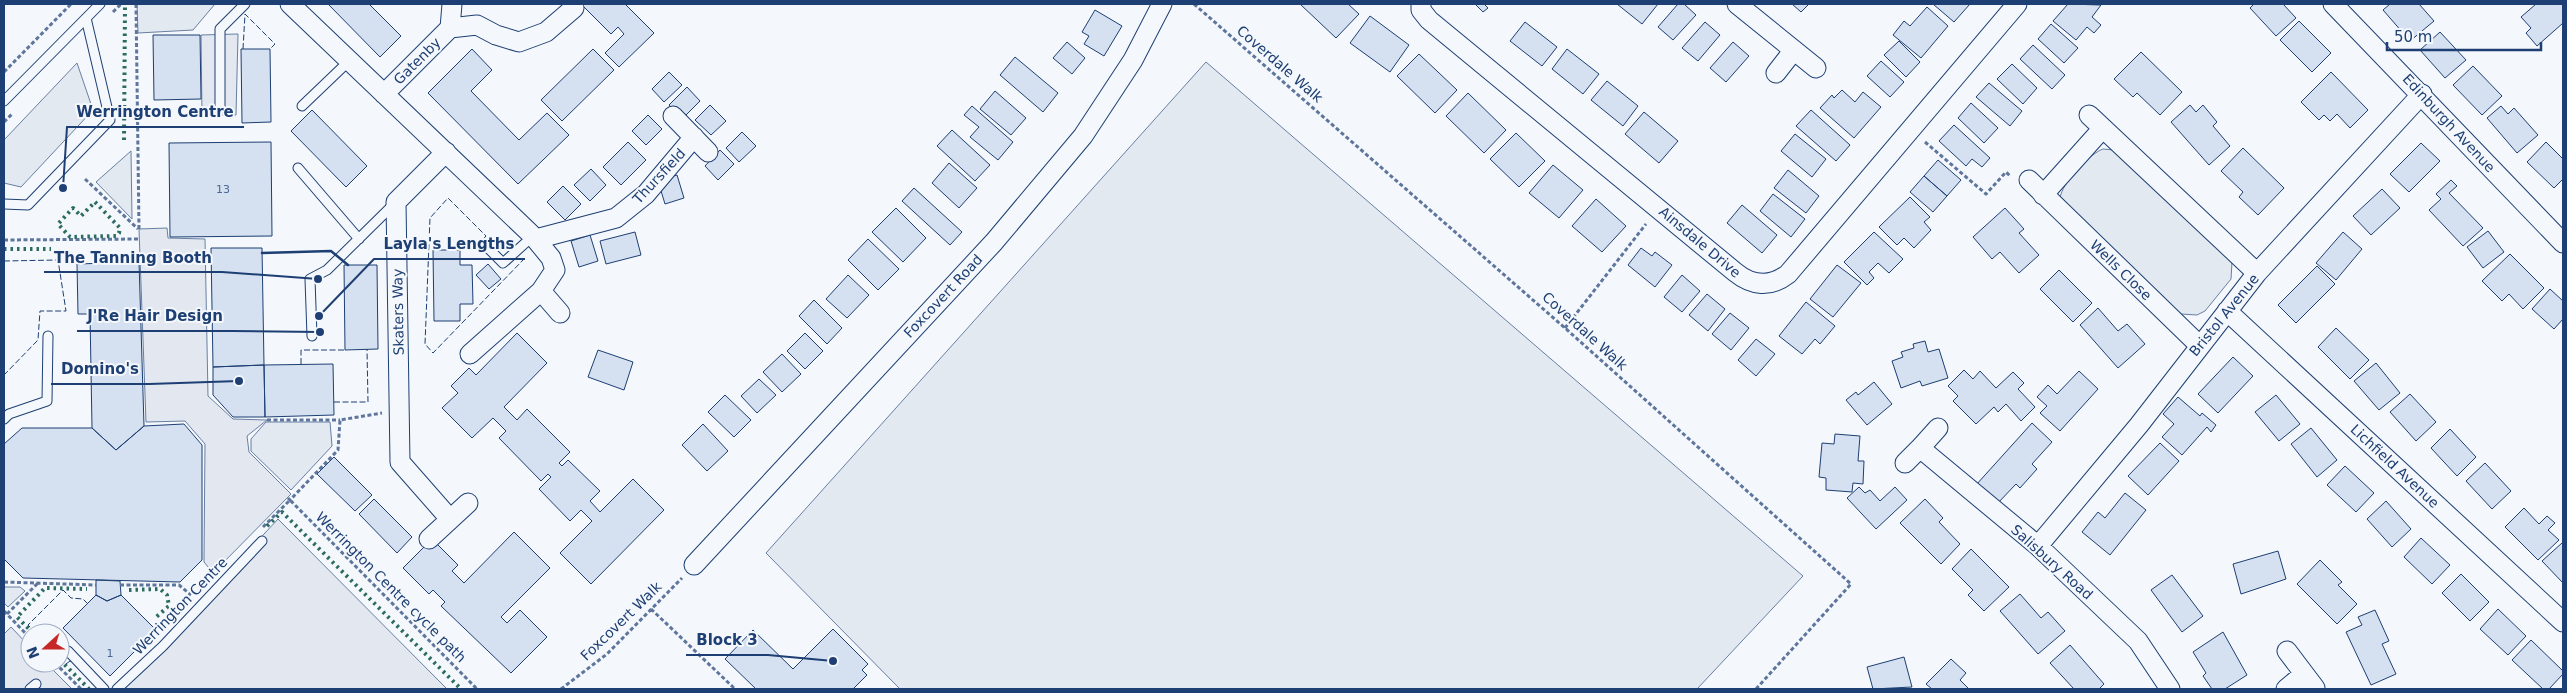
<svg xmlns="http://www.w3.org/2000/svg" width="2567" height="693" font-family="'DejaVu Sans',sans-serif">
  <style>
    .green { fill: #e3e9f0; stroke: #687fa3 }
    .parking { fill: #e3e8f0; stroke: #687fa3 }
    .building { fill: #d5e0f0; stroke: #1d3f73 }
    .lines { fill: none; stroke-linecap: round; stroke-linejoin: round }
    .lane-casing { stroke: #1d3f73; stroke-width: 11 }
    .street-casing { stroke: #1d3f73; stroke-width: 21 }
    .path { stroke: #5e769c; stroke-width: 3; stroke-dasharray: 4 2.5; stroke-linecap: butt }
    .lane { stroke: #f4f7fb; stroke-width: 9 }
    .street { stroke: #f4f7fb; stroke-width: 19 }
    .hedge { stroke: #2c6c60; stroke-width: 4; stroke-dasharray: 2.5 4; stroke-linecap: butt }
    .fence { stroke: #1d3f73; stroke-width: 1; stroke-dasharray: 6 2.5; stroke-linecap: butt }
    .wall { stroke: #1d3f73; stroke-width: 2.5 }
    .labels { text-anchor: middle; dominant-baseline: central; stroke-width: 4; stroke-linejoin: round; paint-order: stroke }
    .number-label { font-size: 11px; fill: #4b6792 }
    .street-label { font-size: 14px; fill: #1d3f73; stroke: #f4f7fb }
    .leader { fill: none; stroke: #1d3f73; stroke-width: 2 }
    .callout-dot { fill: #1d3f73; stroke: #f4f7fb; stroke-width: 2 }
    .callout-label { font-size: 15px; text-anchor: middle; font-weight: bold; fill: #1d3f73; stroke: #f4f7fb; stroke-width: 4; stroke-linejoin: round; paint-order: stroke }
  </style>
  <rect width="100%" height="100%" fill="#f4f7fb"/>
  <path class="green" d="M137,4H215L193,30L138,33Z
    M1206,62L1803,576L1697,689H900L766,553Z
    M77,63L93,110L21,187L4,183V140Z
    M2103,149L2114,150L2232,262L2231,279L2205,311L2197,315L2181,314L2060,198C2062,183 2089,154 2103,149Z
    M131,151L132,219L96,182Z
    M266,422H330L332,446L291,490L251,451V439Z
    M4,587H20L25,591L8,607L4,603Z"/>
  <path class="parking" d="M238,34L236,115H202L201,35Z
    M167,228L168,238L205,239L208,396L233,419L267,420L247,436L249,452L291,494L213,573L204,562L205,444L185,421L146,422L139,229Z
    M278,519L447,689H120Z
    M11,627L30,647V663H46L72,689H4V634Z"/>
  <path class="building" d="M328,4H369L401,36L380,57Z
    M581,4H625L654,33L619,67L605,53L624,34L618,27L611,34Z
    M1300,4H1348L1359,14L1336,38Z
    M1475,4H1484L1488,8L1483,12Z
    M1617,4H1658L1642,24Z
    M1678,4H1684L1696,15L1673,40L1658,27Z
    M1792,4H1809L1801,12Z
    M1933,4H1970L1954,22Z
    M2068,4L2101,5L2092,17L2101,25L2094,33L2087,27L2076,40L2053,21Z
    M2254,4H2283L2296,18L2276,36L2250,8Z
    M2390,4H2419L2434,21L2410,41L2383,10Z
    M2536,4H2563V23L2537,46L2526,33L2531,28L2521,17Z
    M1927,7L1948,26L1921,58L1893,35L1904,21L1910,26Z
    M1095,10L1122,26L1104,56L1084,44L1089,36L1082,32Z
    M1370,16L1409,45L1390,72L1350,43Z
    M2299,21L2331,53L2312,72L2280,40Z
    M1525,22L1557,47L1542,66L1510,41Z
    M1705,22L1720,35L1698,61L1682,48Z
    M2051,24L2078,48L2064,63L2038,39Z
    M2440,32L2466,60L2445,78L2420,50Z
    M153,35H200L201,99L154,100Z
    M1899,41L1920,62L1906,77L1884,55Z
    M1067,42L1085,58L1072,74L1053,58Z
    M1733,42L1749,56L1726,82L1710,68Z
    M2033,45L2065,75L2052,89L2020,59Z
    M241,49H270L271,122L242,123Z
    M472,49L492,70L471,91L519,140L547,113L569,135L518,184L428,93Z
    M593,49L614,70L562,121L541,100Z
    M1567,49L1599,74L1583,94L1552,69Z
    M2141,52L2182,92L2160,115L2137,93L2133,97L2114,79Z
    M1419,54L1457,90L1435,113L1397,76Z
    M1015,57L1058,93L1043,112L1000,75Z
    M1881,61L1904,82L1890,97L1867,76Z
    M2012,64L2037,88L2023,104L1997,79Z
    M2473,66L2502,96L2482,115L2453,85Z
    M669,72L682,85L664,102L652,89Z
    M2331,72L2368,110L2350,128L2337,114L2330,121L2324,115L2319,120L2301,102Z
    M1607,81L1638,106L1623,126L1591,100Z
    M1989,83L2022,111L2010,126L1976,97Z
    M687,87L700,101L682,119L669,105Z
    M1842,90L1855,102L1863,92L1881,107L1854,138L1820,108L1832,95L1834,98Z
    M995,91L1026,118L1011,135L980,109Z
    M1468,93L1506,130L1484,153L1446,116Z
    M1971,103L1998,128L1984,143L1958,118Z
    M710,105L726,121L711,135L695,120Z
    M2190,105L2196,112L2203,105L2217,122L2213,126L2230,146L2209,165L2171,122Z
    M972,106L1013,142L998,160L970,137L979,127L964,115Z
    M2501,106L2508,114L2514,108L2538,135L2517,153L2487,118Z
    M312,110L367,166L346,187L291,131Z
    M1811,110L1850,145L1836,161L1796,126Z
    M1644,112L1678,141L1659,163L1625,134Z
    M648,115L662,129L646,145L632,131Z
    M1954,125L1990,158L1982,167L1972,159L1966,166L1939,141Z
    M952,130L990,165L975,181L937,146Z
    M742,132L756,146L739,162L726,148Z
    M1516,133L1545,161L1519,187L1490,159Z
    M1795,134L1826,159L1812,177L1781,151Z
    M271,142L272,236L170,237L169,143Z
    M628,142L646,160L621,185L603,167Z
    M2546,142L2563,159V179L2554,188L2527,162Z
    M2421,143L2440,161L2409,192L2390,174Z
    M2243,148L2284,188L2258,215L2239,197L2243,192L2221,171Z
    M720,150L734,164L718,180L705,166Z
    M1938,160L1961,180L1947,196L1924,176Z
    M949,163L977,188L959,208L932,183Z
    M1553,165L1583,190L1559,218L1529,193Z
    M591,169L606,185L590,201L574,185Z
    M1788,170L1819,196L1806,213L1774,188Z
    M677,175L684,198L665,204L658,181Z
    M1924,176L1947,196L1933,212L1910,192Z
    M2451,180L2457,186L2449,193L2483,228L2463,246L2429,210L2441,199L2436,194Z
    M563,186L581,204L565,220L547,202Z
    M914,188L962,232L950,245L902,201Z
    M2382,189L2400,208L2371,235L2353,216Z
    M1773,194L1805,219L1791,237L1760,211Z
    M1910,197L1930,217L1924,222L1931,230L1914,248L1904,238L1897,245L1879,227Z
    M1596,199L1626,226L1602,252L1572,226Z
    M1742,205L1777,235L1762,253L1727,223Z
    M896,208L926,238L903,262L872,232Z
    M2005,208L2024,229L2019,233L2039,255L2019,273L2000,252L1992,259L1973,237Z
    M2488,231L2504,252L2483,268L2467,247Z
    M635,232L641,255L606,264L600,241Z
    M1874,232L1903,259L1889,273L1878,263L1869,272L1874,278L1867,285L1844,262Z
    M2343,232L2362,249L2336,280L2316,263Z
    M590,235L598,261L579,267L571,241Z
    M868,239L899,269L878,290L848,260Z
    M211,248H262L264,365L213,367Z
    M1641,248L1652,256L1655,252L1672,265L1655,287L1628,265Z
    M433,250H460V265H472L473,304H460V321H434Z
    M2510,254L2544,288L2523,309L2509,294L2502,301L2482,281Z
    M139,262L144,426L116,450L92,428L90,314H78L77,264Z
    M488,264L501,279L489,289L476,275Z
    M344,265H377L378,349L345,350Z
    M1837,265L1861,283L1833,317L1810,299Z
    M2317,266L2335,284L2296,323L2278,305Z
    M2059,270L2092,303L2073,322L2040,289Z
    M848,275L869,295L847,318L826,299Z
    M1682,275L1700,291L1682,312L1664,297Z
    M2550,289L2563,301V319L2554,329L2532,309Z
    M1707,294L1725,309L1708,331L1689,315Z
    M814,300L842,328L827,344L799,316Z
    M1806,302L1835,326L1820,344L1815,339L1802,354L1779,336Z
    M2098,308L2118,331L2127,324L2145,344L2118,368L2080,325Z
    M1730,313L1749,328L1731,350L1712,334Z
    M2336,328L2369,360L2350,379L2318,347Z
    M517,333L547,363L504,407L517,420L527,409L570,452L559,463L562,466L568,460L600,491L590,501L600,512L633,479L664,510L591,584L560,553L592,521L581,510L570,521L539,489L551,477L548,474L541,481L499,438L506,431L493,418L472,438L442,408L458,393L451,386L469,368L476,375Z
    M805,333L823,351L805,369L787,351Z
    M1756,339L1775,354L1756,376L1738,360Z
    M1925,341L1928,352L1939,349L1948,378L1922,386L1920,381L1901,388L1892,361L1903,357L1901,352L1914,348L1913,344Z
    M598,350L633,362L624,390L588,377Z
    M782,354L801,374L782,392L763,372Z
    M2233,357L2253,376L2218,413L2198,394Z
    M2376,363L2400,393L2379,410L2354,381Z
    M333,364L334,415L265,417L264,365Z
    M264,365L265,417H233L213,395V367Z
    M1964,370L1973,379L1980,371L1996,388L2013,372L2024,383L2018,389L2035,407L2021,421L2006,404L1998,412L1994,407L1976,424L1953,401L1958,396L1948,386Z
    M2079,371L2098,389L2060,431L2040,413L2047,406L2037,397L2048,385L2057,394Z
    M759,379L776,395L757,413L741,396Z
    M1874,382L1892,404L1867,425L1846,400L1856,392L1858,395Z
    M2410,394L2436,422L2416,441L2390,412Z
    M725,395L751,420L734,437L708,412Z
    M2276,395L2300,424L2279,441L2255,412Z
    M2178,397L2200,416L2202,413L2216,425L2211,432L2207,427L2182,455L2162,437L2174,424L2163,414Z
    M2032,423L2052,442L2032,464L2037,469L2020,488L2016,484L1997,504L1976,485Z
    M184,424L202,445V560L180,582L23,578L4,559V444L22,428H92L116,450L144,426Z
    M703,424L728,451L707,471L682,445Z
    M2311,428L2337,460L2317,477L2291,444Z
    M2450,429L2476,457L2457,476L2431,448Z
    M1835,434L1860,436L1858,461H1864L1863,484L1853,483L1852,492L1826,490V478L1819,477L1822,443L1834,444Z
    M2160,443L2179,461L2148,495L2128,476Z
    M334,457L372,495L355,511L317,474Z
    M2485,463L2511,491L2492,509L2466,481Z
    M2345,466L2374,493L2356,512L2327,485Z
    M1859,487L1865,493L1870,490L1880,501L1895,487L1907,500L1876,529L1847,498Z
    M2125,493L2146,510L2110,555L2082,532L2098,512L2105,518Z
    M374,499L412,537L397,553L359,514Z
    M1925,499L1943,518L1939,522L1960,544L1941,564L1900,523Z
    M2386,501L2411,529L2392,547L2367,519Z
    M2524,508L2539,524L2547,516L2555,523L2548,530L2559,540L2538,560L2505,527Z
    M514,532L550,568L501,617L507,623L520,610L547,637L511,673L441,606L445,602L433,590L429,594L403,568L432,539L458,565L452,571L464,583Z
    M2421,538L2450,565L2432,584L2404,557Z
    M2562,543L2563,544V583L2542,561Z
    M1971,549L2009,587L1984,611L1968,595L1973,590L1952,569Z
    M2278,551L2286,579L2241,594L2233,564Z
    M2320,560L2342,582L2338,585L2357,604L2337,624L2297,584Z
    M2461,574L2489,602L2470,621L2442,593Z
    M2172,575L2203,616L2182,632L2151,590Z
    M96,580L120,581L121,595L107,601L96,595Z
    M2020,594L2041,618L2048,612L2065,631L2038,654L2000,611Z
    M96,595L107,601L121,595L156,630L110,676L63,628Z
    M2498,609L2526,636L2508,655L2480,629Z
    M2375,610L2389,641L2382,644L2396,674L2371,685L2346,632L2362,625L2358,617Z
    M833,629L868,664L862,670L867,675L853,689H756L725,659L753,630L793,669Z
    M2223,632L2247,675L2225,689H2212L2203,676L2206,673L2193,652Z
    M2531,640L2563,671V674L2549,689H2543L2512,660Z
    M2070,645L2104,684L2099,689H2074L2050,663Z
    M1904,657L1912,687L1873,689L1867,667Z
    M1951,659L1966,673L1960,680L1969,689H1932L1926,684Z"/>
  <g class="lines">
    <g class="lane-casing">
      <path id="lane" d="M4,101L100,4
        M302,106L349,61
        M220,108V29L245,4
        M298,168L359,239
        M4,204L28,205L110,120L86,18
        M486,246L503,263L533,236
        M312,336L310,279L327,270L395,203
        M4,419L9,414L47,401L48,336
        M68,651L104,689
        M30,689L36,684
        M117,689L163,646L262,541"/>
    </g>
    <g class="street-casing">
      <path id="street" d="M290,4L533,236L551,258L555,270L541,291L470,354
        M452,4L450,28L477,25L496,35L519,42L546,32L574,8
        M1421,4V10L1429,20L1735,272C1752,286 1770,288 1788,274L2017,4
        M1737,4L1816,68
        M2333,4L2563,243
        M1776,73L1794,50
        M384,94L450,28
        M2089,115L2257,273
        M673,116L708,152
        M446,152L396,202L400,462L450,519
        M2029,180L2199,345
        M2043,195L2103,128
        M536,239L616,218L646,194L694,137
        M541,291L560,313
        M2227,311L2563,622
        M1920,448L1938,428
        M1905,463L1920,448L2038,546L2138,641L2170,689
        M429,539L468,503
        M2038,546L2139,425L2257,273L2422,94
        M694,565L994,242L1083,136L1133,60L1162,4
        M2287,651L2315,688
        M2286,689L2304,674"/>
    </g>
    <path class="path" d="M136,4L139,229
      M1194,4L1565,328L1851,584L1756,689
      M113,12L121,4
      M4,72L71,4
      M4,122L12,114
      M1925,142L1986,194L2006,172L2010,176
      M85,179L138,229
      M4,240L139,239
      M1565,328L1646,224
      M267,420H340
      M288,498L290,500L338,450L340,420L382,413
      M263,527L290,500L477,689
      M4,582L96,585
      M120,585H179L191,595
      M651,609L735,689
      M4,611L30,638
      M7,614L38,583
      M55,663L81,689
      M561,689L607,654L682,578"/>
    <use href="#lane" class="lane"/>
    <use href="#street" class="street"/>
    <path class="hedge" d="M124,140L125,6
      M95,202L120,228L119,233L116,236L70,237L58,224L73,208L81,216Z
      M4,249H51
      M267,526L282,512L461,689
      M129,590L160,589L167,595L169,606L155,618
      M33,633L17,617L45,588L87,589
      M60,660L89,689"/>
    <path class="fence" d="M243,49L245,14L275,44L270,49
      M478,245L486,236L448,198L430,218L425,344L433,353L524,259
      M4,261L58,260L66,311H40L38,340L4,375
      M301,364V350H345
      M334,402H368L367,349
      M36,633L28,625L63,590L71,598L83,599L88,604
      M60,658L66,664L70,661L72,663"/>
    <path class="wall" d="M262,253L331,251L348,265"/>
  </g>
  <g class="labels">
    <g class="number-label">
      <text x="223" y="189">13</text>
      <text x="110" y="653">1</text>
    </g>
    <g class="street-label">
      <text transform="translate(417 61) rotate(-45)">Gatenby</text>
      <text transform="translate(1280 64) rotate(41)">Coverdale Walk</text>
      <text transform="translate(2449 123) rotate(47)">Edinburgh Avenue</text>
      <text transform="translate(659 176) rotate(-47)">Thursfield</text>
      <text transform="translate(1700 242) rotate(40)">Ainsdale Drive</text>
      <text transform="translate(2121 270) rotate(44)">Wells Close</text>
      <text transform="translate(943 296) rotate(-47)">Foxcovert Road</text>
      <text transform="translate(398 312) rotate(-91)">Skaters Way</text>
      <text transform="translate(2224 315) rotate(-51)">Bristol Avenue</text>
      <text transform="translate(1585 331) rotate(42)">Coverdale Walk</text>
      <text transform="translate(2395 466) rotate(43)">Lichfield Avenue</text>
      <text transform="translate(2052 562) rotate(42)">Salisbury Road</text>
      <text transform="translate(391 587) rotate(45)">Werrington Centre cycle path</text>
      <text transform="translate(180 606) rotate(-46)">Werrington Centre</text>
      <text transform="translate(621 621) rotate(-44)">Foxcovert Walk</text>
    </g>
  </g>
  <path class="leader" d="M63 188L67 127H244M319 316L374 259H525M318 279L222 272H44M320 332L233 331H77M239 381L149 384H51M833 661L768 655H686"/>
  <g class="callout-dot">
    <circle cx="63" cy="188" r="5"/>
    <circle cx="319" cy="316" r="5"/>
    <circle cx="318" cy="279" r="5"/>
    <circle cx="320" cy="332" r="5"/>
    <circle cx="239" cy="381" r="5"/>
    <circle cx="833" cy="661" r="5"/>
  </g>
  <g class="callout-label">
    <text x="155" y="117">Werrington Centre</text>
    <text x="449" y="249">Layla's Lengths</text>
    <text x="133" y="263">The Tanning Booth</text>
    <text x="155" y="321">J'Re Hair Design</text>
    <text x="100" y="374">Domino's</text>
    <text x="727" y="645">Block 3</text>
  </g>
  <rect width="2567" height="693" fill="none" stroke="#1d3f73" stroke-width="10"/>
  <g transform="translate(45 648) rotate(249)"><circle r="24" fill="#f4f7fb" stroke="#9eadc5"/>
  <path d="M0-4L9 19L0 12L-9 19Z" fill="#c62828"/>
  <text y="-8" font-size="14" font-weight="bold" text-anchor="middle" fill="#1d3f73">N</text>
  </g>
  <path d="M2387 42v8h154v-8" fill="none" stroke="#1d3f73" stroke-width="2.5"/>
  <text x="2394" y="42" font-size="15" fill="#1d3f73" stroke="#f4f7fb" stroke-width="4" paint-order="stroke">50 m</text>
</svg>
